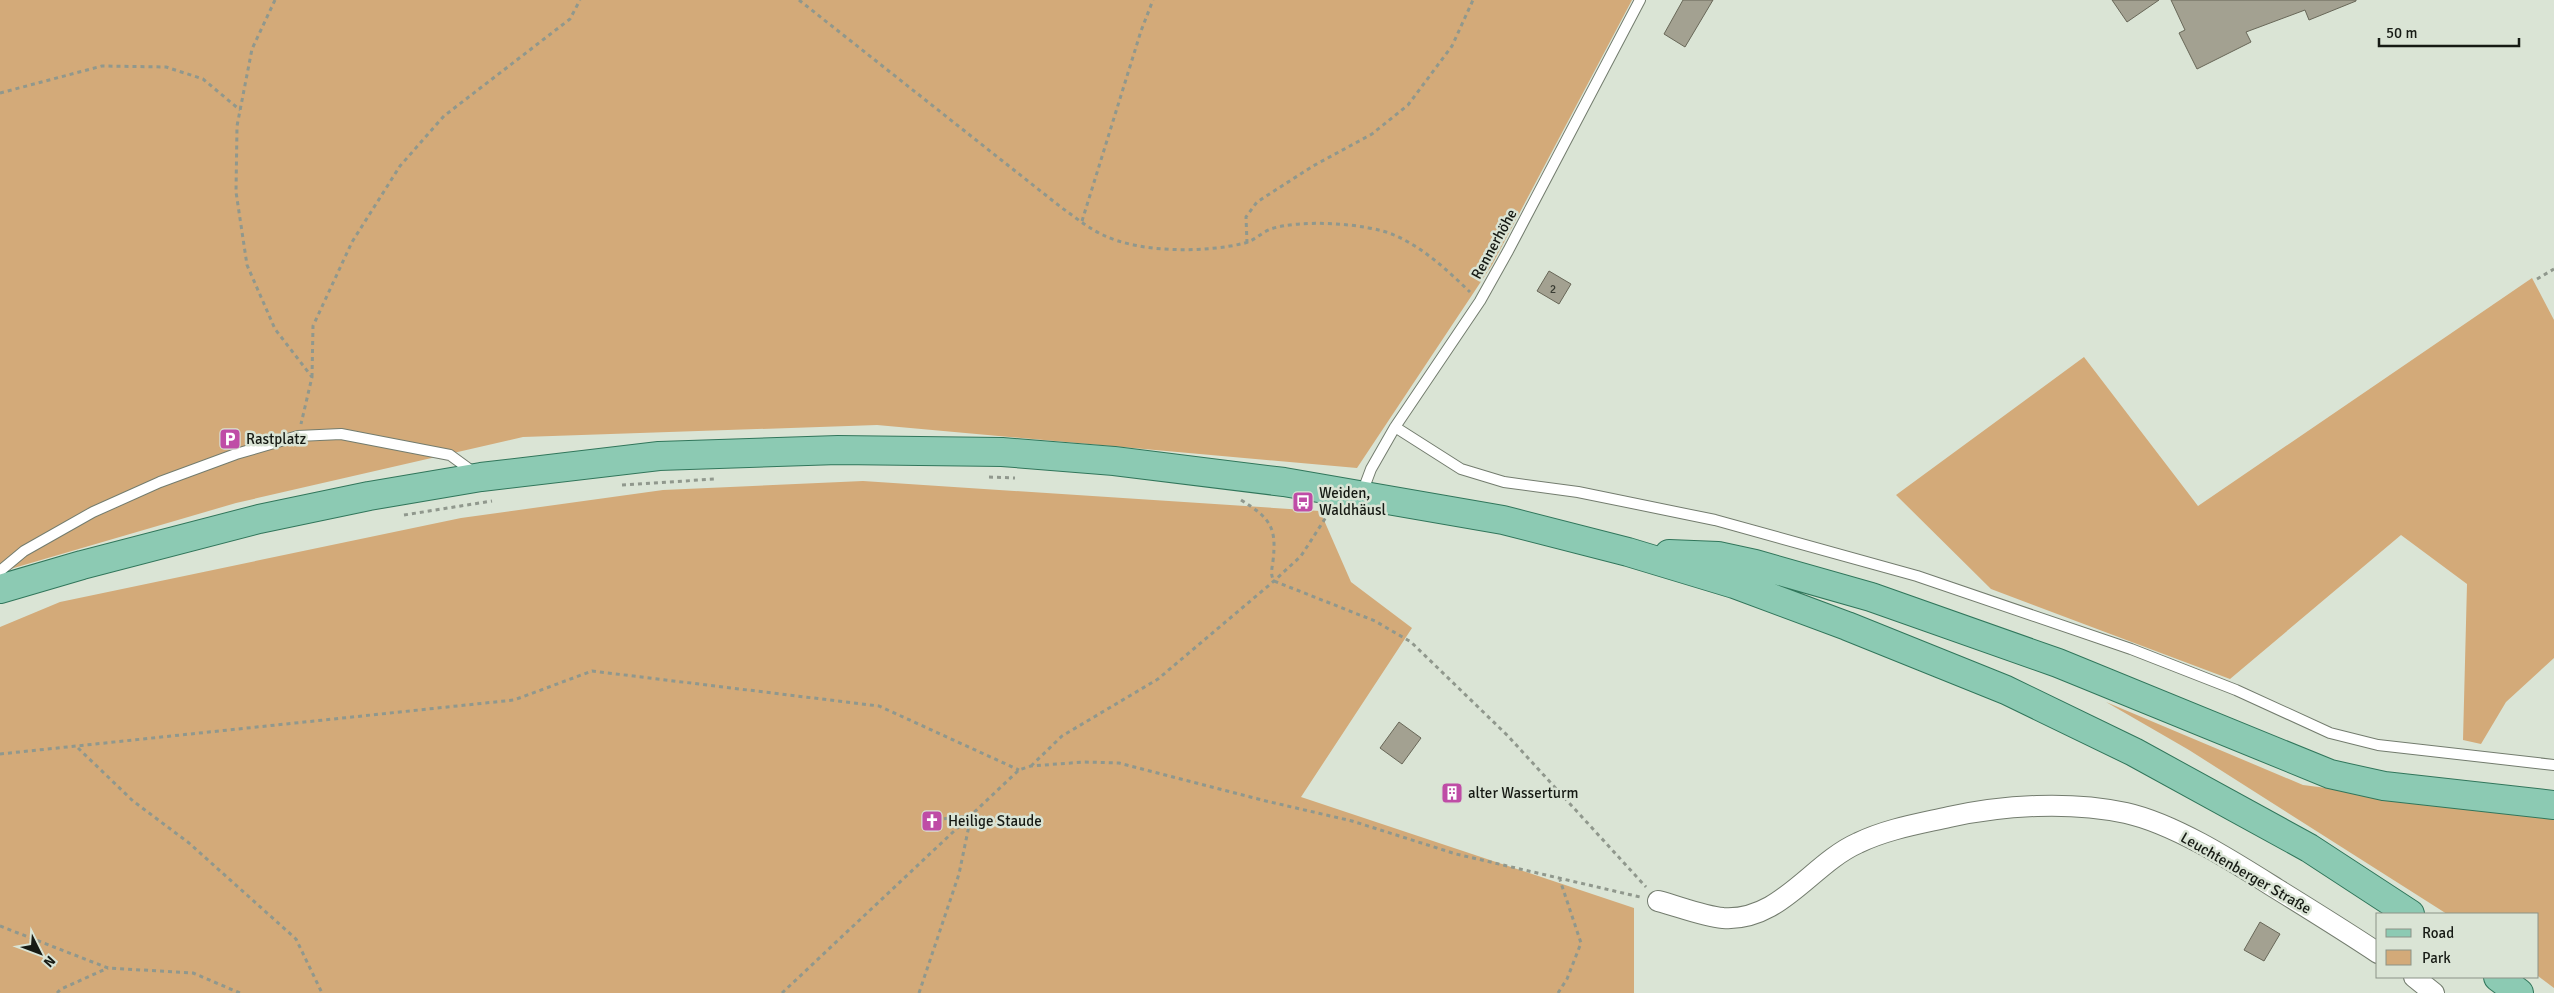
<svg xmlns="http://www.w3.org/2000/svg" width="2554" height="993" font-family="Signika,sans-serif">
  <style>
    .green { fill: #d3aa79 }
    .building { fill: #a3a191; stroke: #686758 }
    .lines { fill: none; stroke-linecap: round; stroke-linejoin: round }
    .service-casing { stroke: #737c6e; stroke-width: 12 }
    .minor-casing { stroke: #737c6e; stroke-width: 22 }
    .primary-casing { stroke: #31765b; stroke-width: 30 }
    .path { stroke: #90988d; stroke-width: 3; stroke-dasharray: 4 4; stroke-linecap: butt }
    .service { stroke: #fff; stroke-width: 10 }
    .minor { stroke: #fff; stroke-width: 20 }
    .primary { stroke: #8ccab3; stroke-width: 28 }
    .labels { text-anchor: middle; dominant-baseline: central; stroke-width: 5; stroke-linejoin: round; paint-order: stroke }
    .number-label { font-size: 12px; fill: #393c33 }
    .street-label { font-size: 15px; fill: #161a14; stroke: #dae4d5 }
    .poi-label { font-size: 15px; fill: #161a14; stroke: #dae4d5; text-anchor: start }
  </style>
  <rect width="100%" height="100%" fill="#dae4d5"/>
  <path class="green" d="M0,0H1632L1492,265L1357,468L877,425L523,437L236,503L0,572Z
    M2532,278L2554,320V658L2506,702L2481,744L2463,740L2467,584L2401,535L2230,679L1991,589L1896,495L2084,357L2198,506Z
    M863,481L1320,511L1351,582L1412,628L1301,797L1634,908V993H0V627L60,602L461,518L663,490Z
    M2106,702L2303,785L2419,800L2554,813V988L2538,976V914H2447L2189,750Z"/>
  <path class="building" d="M1683,0H1713L1685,47L1664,34Z
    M2112,0H2159L2127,22Z
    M2171,0H2356V1L2309,20L2305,10L2246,32L2251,42L2197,69L2179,33L2185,30Z
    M1549,271L1571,284L1559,304L1537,291Z
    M1399,722L1421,738L1402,764L1380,748Z
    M2260,922L2280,934L2264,961L2244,950Z"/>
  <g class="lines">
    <g class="service-casing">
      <path id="service" d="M1395,427L1461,469L1504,482L1578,492L1715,520L1917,576L2131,649L2236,690L2330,733L2378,745L2554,765
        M1362,493L1371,469L1395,427L1480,301L1508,251L1640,0
        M0,571L24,551L93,512L160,482L236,454L298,436L341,434L450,455L476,474"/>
    </g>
    <g class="minor-casing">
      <path id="minor" d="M1658,901C1678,906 1702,916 1723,918C1780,922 1811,864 1858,843C1887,829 1918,824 1949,817C2005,805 2069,801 2126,813C2175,824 2234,862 2277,889C2311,910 2345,931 2378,953
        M2414,977L2434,993"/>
    </g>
    <g class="primary-casing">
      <path id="primary" d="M1669,554L1718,556L1755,564L1871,597L2058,663L2330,774L2384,786L2554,805
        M0,589L82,565L259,519L369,496L481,477L659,456L838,450L1002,452L1114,461L1284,482L1503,520L1628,552L1734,584L1847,626L2006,690L2134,752L2309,848L2410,914
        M2498,977L2519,993"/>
    </g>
    <path class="path" d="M275,0L252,49L237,126L236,192L247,265L275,329L312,377L301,424
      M799,0L1062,208C1075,217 1088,228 1103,235C1140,253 1205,253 1245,243C1254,241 1262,232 1271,229C1299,219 1367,223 1394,235C1424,248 1447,270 1470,292
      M0,93L102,66L166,67L203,79L240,110
      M1082,221L1141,31L1153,0
      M1247,243L1246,217L1257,202L1313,166L1372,134L1408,105L1452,46L1473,0
      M2537,279L2554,269
      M312,377L313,326L352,242L400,166L444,116L570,19L580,0
      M989,477L1015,478
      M622,485L715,479
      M1241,500C1270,518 1277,527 1273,561C1272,569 1270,574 1274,581L1375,621L1411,642L1508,736L1646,887
      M404,515L492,501
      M78,748L133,801L189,843L296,939L322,993
      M0,754L514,700L592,671L879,706L1019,770
      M1031,766L1062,736L1158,679L1274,581L1301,556L1330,511
      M0,926L108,968L193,973L240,993
      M57,993L61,989L108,968
      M782,993L1019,770L1031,766L1084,762L1119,763L1266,801L1352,821L1456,854L1640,897
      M919,993L959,874L971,816L941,819
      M1558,993L1567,979L1581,943L1560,880"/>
    <use href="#service" class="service"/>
    <use href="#minor" class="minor"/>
    <use href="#primary" class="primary"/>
  </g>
  <defs>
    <g id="parking-square" transform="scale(1.125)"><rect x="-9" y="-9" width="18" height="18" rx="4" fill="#bf4ca6" stroke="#dae4d5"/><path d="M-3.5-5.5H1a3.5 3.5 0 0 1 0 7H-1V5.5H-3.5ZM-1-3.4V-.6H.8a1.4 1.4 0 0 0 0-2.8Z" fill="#fff"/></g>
    <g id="bus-square" transform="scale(1.125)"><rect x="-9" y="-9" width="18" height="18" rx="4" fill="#bf4ca6" stroke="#dae4d5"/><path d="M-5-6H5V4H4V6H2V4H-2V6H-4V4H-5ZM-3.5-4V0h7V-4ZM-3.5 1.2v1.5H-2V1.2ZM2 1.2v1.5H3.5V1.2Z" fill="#fff"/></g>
    <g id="building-square" transform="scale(1.125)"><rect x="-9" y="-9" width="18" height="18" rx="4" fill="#bf4ca6" stroke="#dae4d5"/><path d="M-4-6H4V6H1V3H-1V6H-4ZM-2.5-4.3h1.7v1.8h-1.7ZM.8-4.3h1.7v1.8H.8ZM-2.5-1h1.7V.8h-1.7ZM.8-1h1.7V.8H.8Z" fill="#fff"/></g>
    <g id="church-square" transform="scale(1.125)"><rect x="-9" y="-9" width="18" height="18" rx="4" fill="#bf4ca6" stroke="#dae4d5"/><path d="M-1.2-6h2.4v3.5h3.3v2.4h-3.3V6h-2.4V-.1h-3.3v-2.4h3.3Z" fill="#fff"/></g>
  </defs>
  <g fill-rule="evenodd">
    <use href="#parking-square" x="230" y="439"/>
    <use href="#bus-square" x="1303" y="502"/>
    <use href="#building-square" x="1452" y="793"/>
    <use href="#church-square" x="932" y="821"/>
  </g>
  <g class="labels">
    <g class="number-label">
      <text x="1553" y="289">2</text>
    </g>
    <g class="street-label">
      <text transform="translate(1494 244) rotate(-61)">Rennerhöhe</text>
      <text transform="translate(2246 873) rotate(30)">Leuchtenberger Straße</text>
    </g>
    <g class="poi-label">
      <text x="246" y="439">Rastplatz</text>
      <text x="1319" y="493">Weiden,<tspan x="1319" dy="17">Waldhäusl</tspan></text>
      <text x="1468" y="793">alter Wasserturm</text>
      <text x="948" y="821">Heilige Staude</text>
    </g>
  </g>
  <rect x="2376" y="913" width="162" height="65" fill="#dae4d5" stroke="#8c9388"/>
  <rect x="2386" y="929" width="25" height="8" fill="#8ccab3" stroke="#8c9388"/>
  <text x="2422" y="938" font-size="15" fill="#161a14">Road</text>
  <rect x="2386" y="950" width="25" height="15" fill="#d3aa79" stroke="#8c9388"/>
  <text x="2422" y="963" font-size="15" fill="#161a14">Park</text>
  <g transform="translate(40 953) rotate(132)" stroke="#dae4d5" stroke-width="4" paint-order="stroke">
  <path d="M0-4L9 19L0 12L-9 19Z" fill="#161a14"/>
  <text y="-8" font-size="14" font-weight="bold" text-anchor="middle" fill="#161a14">N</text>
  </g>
  <path d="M2379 38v8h140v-8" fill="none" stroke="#161a14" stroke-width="2.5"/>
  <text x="2386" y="38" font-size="15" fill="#161a14" stroke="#dae4d5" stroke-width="4" paint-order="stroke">50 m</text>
</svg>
